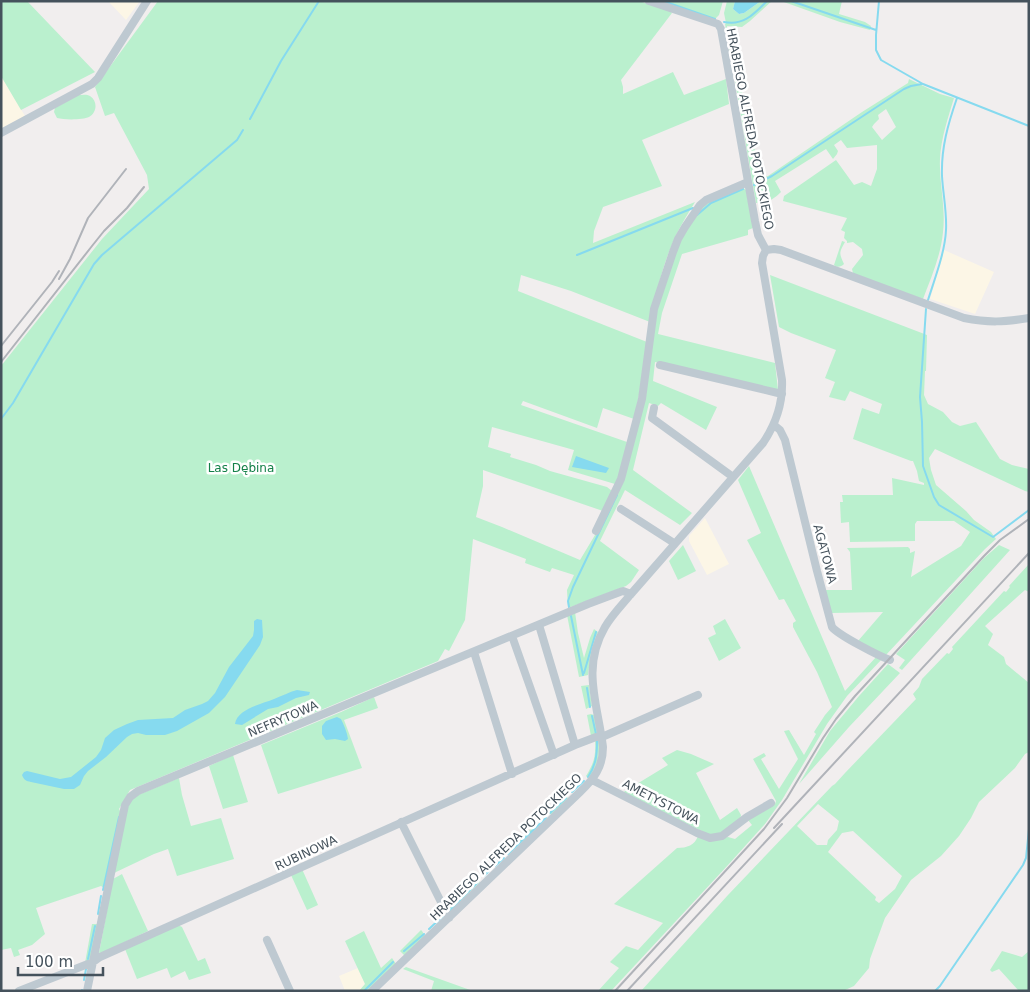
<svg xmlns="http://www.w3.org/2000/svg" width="1030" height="992" font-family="'DejaVu Sans',sans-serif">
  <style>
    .commercial { fill: #fcf6e6 }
    .green { fill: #baf0ce; fill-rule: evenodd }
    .water { fill: #86daef }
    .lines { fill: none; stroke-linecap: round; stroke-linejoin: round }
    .stream { stroke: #86daef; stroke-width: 2 }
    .minor { stroke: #bec9d1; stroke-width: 8 }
    .rail { stroke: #b0b3b9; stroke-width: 2 }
    .labels { text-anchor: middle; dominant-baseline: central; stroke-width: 5; stroke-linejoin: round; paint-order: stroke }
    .street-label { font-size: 12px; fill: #45525c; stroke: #fff }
    .park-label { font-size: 12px; fill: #138048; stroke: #fff }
  </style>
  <rect width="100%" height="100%" fill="#f1eeee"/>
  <path class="commercial" d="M108,1H140L126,20Z
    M1,76L25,116L1,129Z
    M944,250L994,272L975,314L930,299Z
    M705,518L729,564L707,575L689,541V536Z
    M358,968L365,984L359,991H345L339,976Z"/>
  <path class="green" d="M1,1H27L95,72L21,110L1,76Z
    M158,1H561L577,2L578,1H639L670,11L672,13L621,80L623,87V94L673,72L684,95L726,79L729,104L642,140L662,186L603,207L594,231L593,243L695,202C686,217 677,231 671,247C661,271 656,296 650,322L571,291L521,275L518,291L647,342L639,395L634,419L603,408L597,428L523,401L521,405L627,442L619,478L615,484L568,470L574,450L492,427L488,447L511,454L510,457L536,465L550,471L607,487L612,491L603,511L483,470V486L476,517L502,527L580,560L598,530L612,503L624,474L643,403L653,326L657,303L676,247L689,222L698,210L706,203L742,187L746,190L753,228L748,230V235L682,254L662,313L658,334L775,363L778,390L655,362L653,381L717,407L706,430L661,403L658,406L649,403L633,470L692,513L680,525L625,490L600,541L639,570L631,582L626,586L568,608L567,590L574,575L552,568L550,572L525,563L526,559L473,539L465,620L449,651L445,649L438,661L130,790L119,809L121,813L106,889L101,886L36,908L45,934L32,945L18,950L20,955L14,957L11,948L1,950V366L102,239L149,189L147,175L114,113L105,116L95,87Z
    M657,1H723L719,15L714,20Z
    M727,1H735L733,9L739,14L744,13L761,1H772L750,21L742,27L727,26L728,33L731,34L744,103L761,177L768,176L862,112L908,83L909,79L940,94L954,98C948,118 941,138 940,159C939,183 946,208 943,232C941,255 931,278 923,299L857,276L853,273L852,269L863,255L862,249L853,242L847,243V241L844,238L845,232L841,230L847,218L783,201L784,196L836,160L854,185L862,182L871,186L877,169V145L847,148L841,140L834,145L838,151L837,154L833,159L826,149L775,181L781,192C773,200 768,202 756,203L725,24L726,23L724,13ZM886,109L896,127L882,140L872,127L874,124L879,119L878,115Z
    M781,1H842L839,14L865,22L871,26L870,30L840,22Z
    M78,95C82,95 87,94 90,96C98,101 97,113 89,117C83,120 64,120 57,118L54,112L55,108Z
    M842,241L845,242C839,253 839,253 844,264C841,267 837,268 834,265Z
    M770,275L927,335L926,371H925L924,395L928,404L943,412L952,422L960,426L976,422L1000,459L1012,465L1029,469V492L1025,491L935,449L929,458L931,470L936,485L966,511L974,520L991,532L996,539L985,549L885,656L858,641L883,612L831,613L825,590H852L850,552L847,548L908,547L910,549V553L915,551L911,577L961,546L970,532L954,521H917L915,524V541L850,542L849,522L841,523L840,502H843L842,495H893L892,478L924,485V483L919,481L917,471L913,461H911L853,439L862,408L879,414L882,404L850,391L845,401L829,397L835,382L825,378L836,350L791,333L779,327Z
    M749,466L845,691L877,656L882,659L847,696L827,724L782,800L765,824L728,865L611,991H598L619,968L610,962L626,946L638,950L663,923L614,904L677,848C687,848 695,845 698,836L711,841L728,837L735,839L752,825L748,820L775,804L776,801L753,759L764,753L766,756L761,759L779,789L798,759L784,731L789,730L804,755L816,734L814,732L825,715L832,707L817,672L793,627V623L796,621L784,599L779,600L747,540L761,533L738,480Z
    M683,545L696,571L678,580L669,561Z
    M999,545L1010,550L902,670L899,668L905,660L896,654L984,558Z
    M1029,564V592L1025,590L985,626L993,634L988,645L1004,657L1006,664L1029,683V752L1025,754L1015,768L979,802L971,818L959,836L941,856L911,880L885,918L870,959L869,968L854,986L843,991H641L728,895L832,786L835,784L845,773L916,699L913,694L919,687L922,679L947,653L949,654L953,649L952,647L1004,591L1006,592L1010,587L1009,586ZM818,804L839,821L837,830L828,840L827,845H817L797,826ZM853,831L902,876L895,889L879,903L875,900L876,897L828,852L842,833Z
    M575,612L578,633L584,658L590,638L594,629L598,632L592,646L588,675L579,677L567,615Z
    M725,619L741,648L719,661L708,638L716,634L713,626Z
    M888,664L900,673L849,727L799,784L830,731L859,696Z
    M589,685L592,706L586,709L581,686Z
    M374,697L378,708L344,720L362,768L278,794L261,745L341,712Z
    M591,714L594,715L598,733L591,736L587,715Z
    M598,740L600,742L598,761L590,778H588L586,776C594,763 596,756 595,741Z
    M677,750L691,754L714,764L696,773L720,820L737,808L741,815L740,820L721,834L710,835L622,793L668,765L662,758Z
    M233,755L248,802L223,809L209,766Z
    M179,778L182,795L191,826L221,818L234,859L177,876L168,849L154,854L114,873L128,805L133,797Z
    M565,795L568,798V800L552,815L547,812Z
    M531,829L534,831L509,854L506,852Z
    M302,869L318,905L307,910L291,875Z
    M122,874L148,931L106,951L99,953L113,879Z
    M477,879L480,882L450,912L446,907Z
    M92,924H99L92,960L85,963Z
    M178,925L182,927L198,961L205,958L211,973L189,980L185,971L171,978L167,968L137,979L125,949Z
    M421,930L422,931L425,936L406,955H404L400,951Z
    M364,931L381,968L392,958L396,964L368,991H359L365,984L345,941Z
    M1002,951L1022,957L1029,951V991H1019L999,969L992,972L990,970Z
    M406,967L473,991H431L434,981L403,969Z"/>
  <path class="water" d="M735,1H761L744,13L739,14L733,9Z
    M576,456L609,468L606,473L572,467Z
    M257,619L262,620L263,637L260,645L225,697L209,713L177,731L165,735H146L138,733L132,734L127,737L106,757L88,771L84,776L80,785L74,789H64L31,782C26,781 24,780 22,775L24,772L27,771L60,779L71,777L96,757L101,750L105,738L114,730L127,724L138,720L173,718L185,710L202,704L208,701L215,693L229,667L253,636L254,630V621Z
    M297,690L310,692L309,695L296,698L278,707L268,709L242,725L235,724C237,709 262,704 274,699C282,696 289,692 297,690Z
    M337,717L341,719C344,725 347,732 348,739L345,741L335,739L326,740L322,734V726L326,721Z"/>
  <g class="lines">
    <path class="stream" d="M663,1L715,19
      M791,1L876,30
      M879,1L876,35V50L881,60L923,84L1029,126
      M724,22C744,26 754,14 767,1
      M250,119L281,61L319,1
      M754,185L772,176L904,89L911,86L922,84
      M697,215L711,203L743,189
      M577,255L693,208
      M928,300C935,278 945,252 946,230C947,212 943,194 942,176C941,148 948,124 957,98
      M926,309L920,397L922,422L923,466L934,497L939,505L993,537L1029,510
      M1,419L13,403L94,264L102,255L237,140L243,130
      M569,607L568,601L573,587L617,495
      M571,616L583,675
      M584,673L596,632
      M587,688L590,707
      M592,716L596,734
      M588,777C596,765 597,755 597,741
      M572,792L584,781
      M550,813L566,798
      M508,854L546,818
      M495,866L504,858
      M484,876L489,871
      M103,890L119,817
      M449,911L477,883
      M98,914L101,896
      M429,929L443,916
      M404,951L424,934
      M88,959L95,926
      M84,980L86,969
      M82,991V990
      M364,991L393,962
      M935,991L940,986L1023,865L1026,858L1029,829"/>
    <path class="minor" d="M649,1L718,24L721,29L755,221L758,235L766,250
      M1,133L92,84L98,78L147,1
      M660,365L782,394
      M654,408L652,418L733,477
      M774,425L780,430L785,440L817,571L832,627C838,635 879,656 890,660
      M621,509L674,543
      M596,531L621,479L642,399L654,309L673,252L678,239L685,227L700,205L706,200L748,182
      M539,625L575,745
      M512,636L554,755
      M474,652L512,774
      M592,780L697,833L710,838L722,836L747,817L771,803
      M401,822L449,918
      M267,940L290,991
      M19,991L93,962L100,957L575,745L596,737H602L698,695
      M87,991L125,805L130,797L138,791L588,604L620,592L623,591L631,594
      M372,991L580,792C594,779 603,767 603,747C598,705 581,668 605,627C612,615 622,605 631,594L763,443C776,424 783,403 782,380L762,263L763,256L766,250L774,249L781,250L964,318C989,323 1004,322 1029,318"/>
    <path class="rail" d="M59,279L70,259L88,218L126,169
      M1,346L52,282L59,271
      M1,362L92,246L104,231L127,208L144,187
      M774,828L1029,553
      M615,991L764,829L787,798L823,738L836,719L855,696L984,556L1000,540L1029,519
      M627,991L782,824"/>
  </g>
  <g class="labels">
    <g class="street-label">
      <text transform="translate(750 129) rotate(79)">HRABIEGO ALFREDA POTOCKIEGO</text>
      <text transform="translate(825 554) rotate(75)">AGATOWA</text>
      <text transform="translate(283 719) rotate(-23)">NEFRYTOWA</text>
      <text transform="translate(661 802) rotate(27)">AMETYSTOWA</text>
      <text transform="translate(506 847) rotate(-44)">HRABIEGO ALFREDA POTOCKIEGO</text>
      <text transform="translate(306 853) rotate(-25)">RUBINOWA</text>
    </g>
    <g class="park-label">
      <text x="241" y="468">Las Dębina</text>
    </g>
  </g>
  <rect width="1030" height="992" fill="none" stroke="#45525c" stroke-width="5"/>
  <path d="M18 967v8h85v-8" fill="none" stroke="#45525c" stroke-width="2.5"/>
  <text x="25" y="967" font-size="15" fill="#45525c" stroke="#ffffff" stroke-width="4" paint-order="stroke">100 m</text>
</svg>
